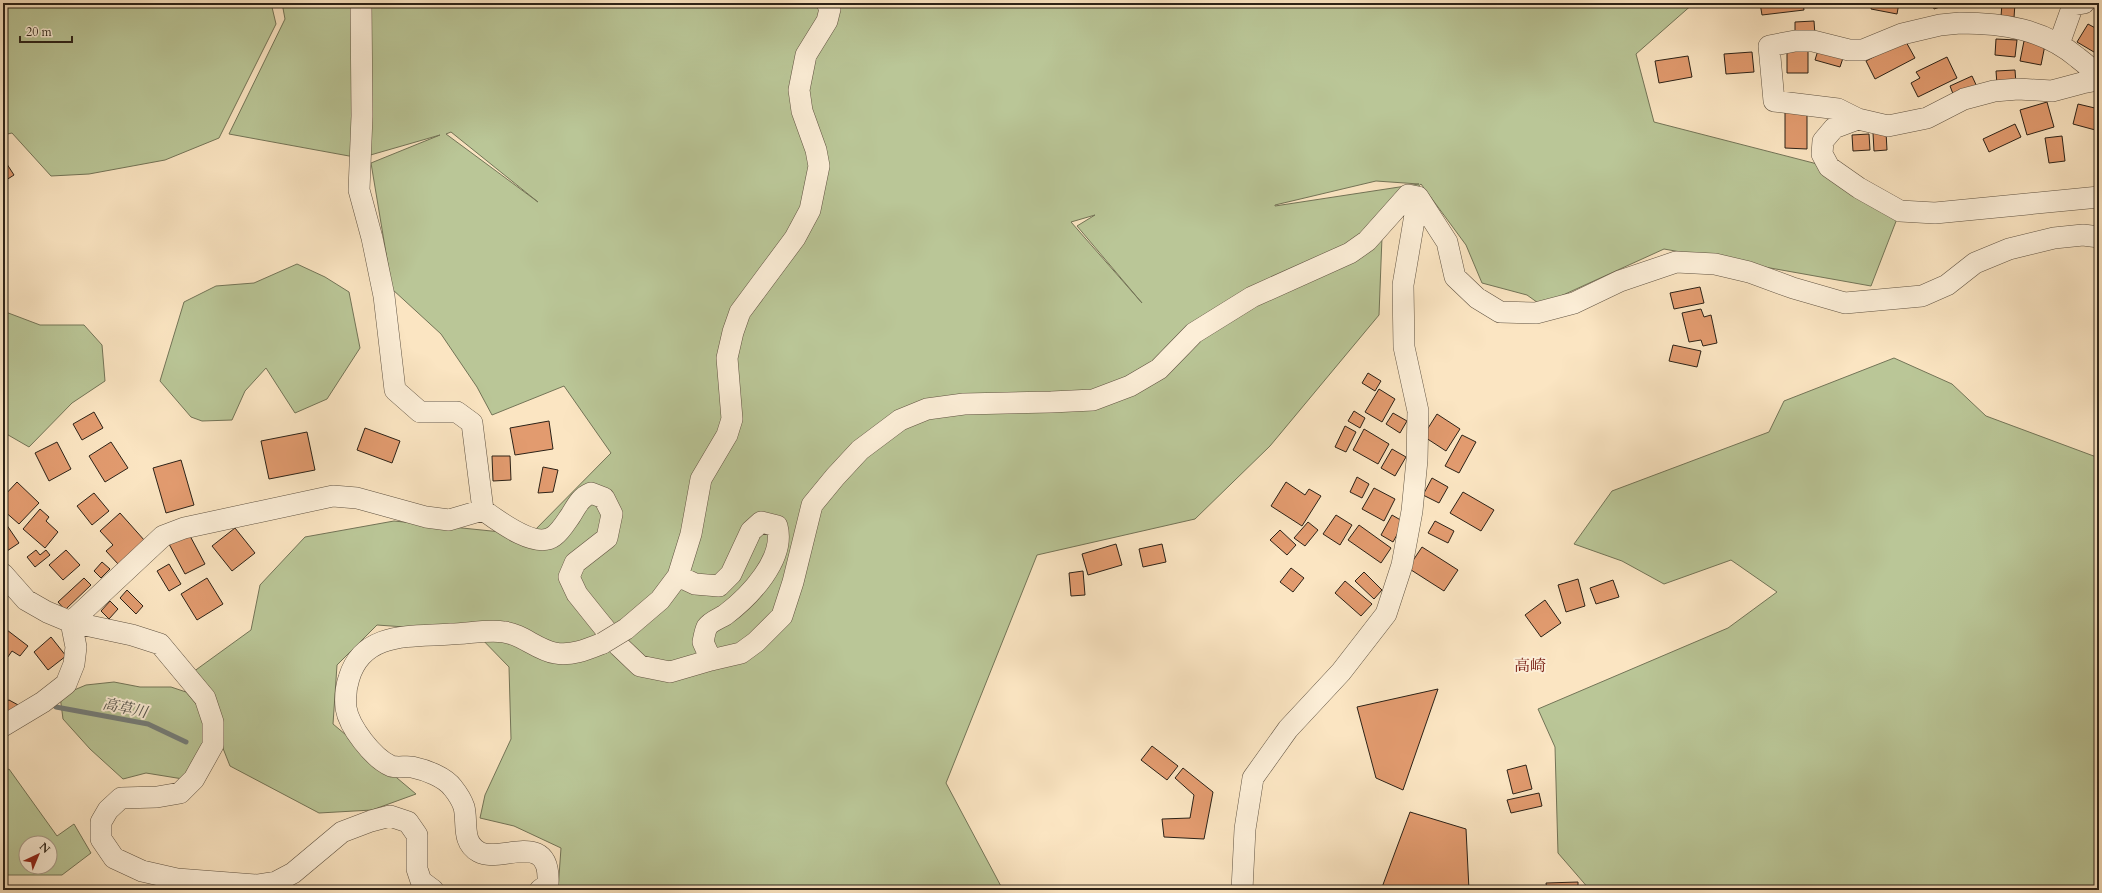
<svg xmlns="http://www.w3.org/2000/svg" width="2102" height="893" font-family="Cardo,'Noto Serif JP',serif">
  <style>
    .green { fill: #bac697; stroke: #737457; fill-rule: evenodd }
    .lines { fill: none; stroke-linecap: round; stroke-linejoin: round }
    .stream { stroke: #747e7b; stroke-width: 5 }
    .building { fill: #e29b6f; stroke: #2c2217 }
    .minor-casing { stroke: #605342; stroke-width: 22 }
    .minor { stroke: #fceed7; stroke-width: 21 }
    .minor-bridge-casing { stroke: #605342; stroke-width: 22; stroke-linecap: butt }
    .minor-bridge { stroke: #fceed7; stroke-width: 21 }
    .labels { text-anchor: middle; dominant-baseline: central; stroke-width: 4; stroke-linejoin: round; paint-order: stroke }
    .water-label { font-size: 15px; font-style: italic; fill: #505049; stroke: #fceed7 }
    .quarter-label { font-size: 16px; fill: #7a1f14; stroke: #fceed7 }
  </style>
  <rect width="100%" height="100%" fill="#fbe5c2"/>
  <filter id="stains"><feTurbulence type="fractalNoise" baseFrequency=".005" numOctaves="4"/><feColorMatrix values="0 0 0 0 .2 0 0 0 0 .09 0 0 0 0 .02 0 0 0 .5 -.17"/></filter>
  <radialGradient id="worn" r=".72"><stop offset=".6" stop-color="#630" stop-opacity="0"/><stop offset="1" stop-color="#630" stop-opacity=".3"/></radialGradient>
  <path class="green" d="M3,3H271L276,24L219,138L165,160L89,174L51,176L12,133L3,135Z
    M282,3H1694L1636,54L1654,122L1829,167L1900,211L1871,286L1664,249L1541,305L1527,295L1482,283L1466,245L1421,184L1336,257L1382,237L1379,315L1270,446L1195,519L1037,555L946,783L1003,890H558L561,848L514,826L480,818L485,795L511,739L509,667L475,632L377,625L337,665L333,724L416,794L372,810L319,813L230,766L193,672L251,630L260,585L305,537L394,521L530,535L611,453L564,386L492,415L477,387L441,334L392,289L371,163L440,135L360,158L229,134L285,19ZM451,132L538,202L446,134ZM1376,181L1419,184L1275,206V205ZM1095,215L1077,226L1142,303L1071,222Z
    M297,264L325,277L349,292L360,348L327,399L295,413L266,368L245,391L232,420L202,421L191,417L160,381L184,302L216,286L254,283Z
    M3,311L40,325H84L102,345L105,381L72,403L29,447L3,432Z
    M1894,358L1952,384L1986,416L2099,458V890H1590L1558,853L1555,747L1538,709L1728,628L1777,592L1731,560L1664,584L1622,561L1574,544L1612,491L1769,432L1784,401Z
    M114,682L140,687H171L186,692L207,717L201,759L183,779L146,773L123,779L90,749L63,719L60,696L86,685Z
    M9,769L57,836L74,824L91,853L62,875H3V772ZM26,843H50V867H26Z"/>
  <g class="lines">
    <path class="stream" d="M56,707L148,724L186,742"/>
  </g>
  <path class="building" d="M1760,3H1803L1804,10L1762,15Z
    M1872,3H1899L1897,14L1871,9Z
    M1932,3H1952L1934,9Z
    M2002,3H2015L2014,18L2001,17Z
    M1814,21L1815,35L1795,36V22Z
    M2088,24L2099,30V55L2077,42Z
    M1996,39L2017,40L2015,57L1995,55Z
    M1905,40L1915,58L1875,79L1866,61Z
    M2024,41L2045,45L2041,65L2020,61Z
    M1819,47L1844,55L1840,67L1815,60Z
    M1787,49H1808V73H1787Z
    M1752,52L1754,72L1726,74L1724,54Z
    M1688,56L1692,77L1659,83L1655,61Z
    M1947,57L1957,78L1918,97L1911,83L1920,78L1916,72Z
    M2015,70L2016,84L1997,85L1996,71Z
    M1972,76L1978,89L1955,99L1950,86Z
    M2047,102L2054,127L2027,135L2020,110Z
    M2078,104L2099,109V131L2073,124Z
    M1785,112H1807V149L1785,148Z
    M2015,124L2021,137L1989,152L1983,139Z
    M1886,132L1887,150L1874,151L1873,133Z
    M1869,134L1870,150L1853,151L1852,135Z
    M2062,136L2065,161L2049,163L2045,138Z
    M3,158L14,175L3,182Z
    M1700,287L1704,303L1674,309L1670,293Z
    M1701,309L1704,317L1711,315L1717,343L1703,346L1701,340L1689,342L1682,313Z
    M1673,345L1701,351L1697,367L1669,361Z
    M1368,373L1381,381L1375,391L1362,383Z
    M1379,389L1395,399L1382,422L1365,412Z
    M1354,411L1365,418L1360,428L1348,421Z
    M94,412L103,428L82,440L73,424Z
    M1393,413L1407,421L1400,433L1386,424Z
    M1437,414L1460,429L1446,451L1423,436Z
    M549,421L553,449L515,455L510,428Z
    M1345,426L1356,432L1346,452L1335,447Z
    M365,428L400,441L392,463L357,450Z
    M1364,429L1389,444L1378,464L1353,450Z
    M307,432L315,470L269,479L261,441Z
    M1462,435L1476,442L1459,473L1445,466Z
    M57,442L71,469L49,481L35,453Z
    M111,442L128,468L105,482L89,456Z
    M1392,449L1406,457L1395,476L1381,468Z
    M492,456H510L511,480L493,481Z
    M181,460L194,505L166,513L153,468Z
    M543,467L558,470L553,492L538,493Z
    M1357,477L1369,484L1362,498L1350,492Z
    M1432,478L1448,487L1439,503L1423,495Z
    M17,482L39,503L19,524L3,510V497Z
    M1286,482L1305,495L1309,489L1321,496L1302,526L1271,506Z
    M1374,488L1395,499L1384,521L1362,509Z
    M1463,492L1494,510L1481,531L1450,513Z
    M94,493L109,511L92,525L77,506Z
    M40,509L49,517L46,521L58,532L45,548L23,529Z
    M120,513L145,541L119,565L106,551L113,545L100,531Z
    M1336,515L1352,525L1340,545L1323,534Z
    M1392,515L1404,522L1393,542L1381,535Z
    M4,521L19,543L4,553L3,551Z
    M1435,521L1454,531L1448,543L1428,533Z
    M1308,522L1318,530L1305,546L1294,538Z
    M1359,525L1391,548L1381,563L1348,540Z
    M235,528L255,553L232,571L212,546Z
    M1280,530L1296,545L1287,555L1270,540Z
    M189,534L205,564L185,574L169,544Z
    M1116,544L1122,565L1088,575L1082,554Z
    M1162,544L1166,562L1143,567L1139,549Z
    M1422,547L1458,570L1444,591L1408,568Z
    M36,550L40,555L46,550L50,555L35,567L27,557Z
    M66,550L80,565L63,580L49,565Z
    M102,562L110,569L101,578L94,571Z
    M169,564L181,584L169,591L157,571Z
    M1291,568L1304,578L1293,592L1280,582Z
    M1083,571L1085,595L1071,596L1069,573Z
    M1364,572L1382,590L1374,599L1355,581Z
    M84,578L91,585L65,610L58,602Z
    M207,578L223,604L197,620L181,594Z
    M1578,579L1585,606L1566,612L1558,585Z
    M1613,580L1619,597L1596,604L1590,588Z
    M1345,581L1372,604L1361,616L1335,593Z
    M127,590L143,606L136,614L120,598Z
    M1545,600L1561,623L1541,637L1525,615Z
    M110,601L118,609L109,619L101,611Z
    M7,630L28,646L20,656L12,651L3,664V636Z
    M51,637L66,656L48,670L34,652Z
    M1438,689L1403,790L1376,778L1357,707Z
    M9,700L20,706L3,714V702Z
    M1152,746L1178,766L1167,780L1141,760Z
    M1526,765L1532,789L1513,794L1507,770Z
    M1183,768L1213,792L1204,839L1164,837L1162,819L1190,818L1194,795L1175,778Z
    M1539,793L1542,806L1511,813L1507,800Z
    M1410,812L1466,829L1469,890H1381Z
    M1578,882V890H1547L1546,883Z"/>
  <g class="lines">
    <g class="minor-casing">
      <path id="minor" d="M361,3L362,116L359,190L372,238L384,296L395,390L420,412H457L472,423L483,510
        M1960,23C2003,23 2044,29 2078,58C2087,65 2094,70 2098,80L2082,83L2052,91L2018,89L1994,91L1964,99L1927,118L1888,126L1858,119L1838,109L1774,101L1769,46L1795,41H1813L1849,50H1863L1902,34L1940,25Z
        M2059,44L2073,5L2084,3
        M1858,119L1834,128L1823,141L1822,154L1829,167L1859,188L1900,211L1935,213L2099,197
        M3,574L26,600L47,612L71,622L132,635L160,644L205,698L213,722V745L194,779L180,793L157,797L121,798L108,810L101,822V839L114,858L142,871L177,879L257,885L276,882L293,873L342,832L371,821L390,816L408,822L417,835V869L421,881L433,890
        M678,576L695,584L719,586L731,574L751,531L761,522L777,526C786,559 749,597 725,615C720,618 710,622 707,627C705,631 704,637 703,642L711,660L741,653L756,642L782,616L793,582L812,505L835,477L860,450L900,420L927,409L964,404L1051,402L1093,400L1130,386L1159,369L1194,333L1252,297L1350,253L1367,241L1408,195L1418,197L1447,242L1455,277L1477,298L1500,312L1536,313L1574,303L1620,281L1676,262L1715,264L1749,272L1793,288L1845,303L1922,296L1947,285L1975,263L2009,249L2054,238L2083,235L2099,237
        M626,629L660,600L678,576L691,534L701,479L727,435L732,419L727,358L733,332L740,312L795,238L810,210L819,166L816,150L802,111L799,90L806,55L827,21L830,9L827,3
        M3,726L43,702L66,684L74,664L76,647L71,622L163,536L184,528L333,496L357,498L426,517L449,520L483,510C497,520 536,550 554,536C561,531 566,522 571,515C577,505 581,497 591,493L604,498L612,514L607,538L575,563L569,577L577,594L597,619L619,646L640,666L670,672L711,660
        M540,890L548,884C551,828 500,864 479,852C461,842 468,823 464,807C462,801 457,793 453,788C445,777 426,770 412,767C406,766 397,768 391,766C373,758 349,727 346,708C345,698 346,687 349,678C363,631 411,637 451,634C466,634 489,629 504,632C522,634 537,650 555,653C572,656 588,649 603,643
        M1242,890L1245,829L1253,778L1288,729L1341,672L1386,614L1402,565L1412,511L1417,460L1418,411L1404,347L1403,285L1418,197"/>
    </g>
    <use href="#minor" class="minor"/>
    <g class="minor-bridge-casing">
      <path id="minor-bridge" d="M603,643L626,629"/>
    </g>
    <use href="#minor-bridge" class="minor-bridge"/>
  </g>
  <g class="labels">
    <g class="water-label">
      <text transform="translate(125 708) rotate(12)">高草川</text>
    </g>
    <g class="quarter-label">
      <text x="1530" y="666">高崎</text>
    </g>
  </g>
  <rect width="2102" height="893" fill="none" stroke="#fbe5c2" stroke-width="16"/>
  <rect x="4" y="4" width="2094" height="885" fill="none" stroke="#2c2217" stroke-width="2"/>
  <rect x="8" y="8" width="2086" height="877" fill="none" stroke="#2c2217"/>
  <g transform="translate(38 855) rotate(44)"><circle r="19" fill="#fceed7" stroke="#a99c8a"/>
  <path d="M0-3L7 15L0 10L-7 15Z" fill="#8f2418"/>
  <text y="-6" font-size="11" font-weight="bold" text-anchor="middle" fill="#2c2217">N</text>
  </g>
  <path d="M20 36v6h52v-6" fill="none" stroke="#2c2217" stroke-width="2"/>
  <text x="26" y="36" font-size="12" fill="#2c2217" stroke="#fceed7" stroke-width="3" paint-order="stroke">20 m</text>
  <rect width="100%" height="100%" filter="url(#stains)"/>
  <rect width="100%" height="100%" fill="url(#worn)"/>
</svg>
